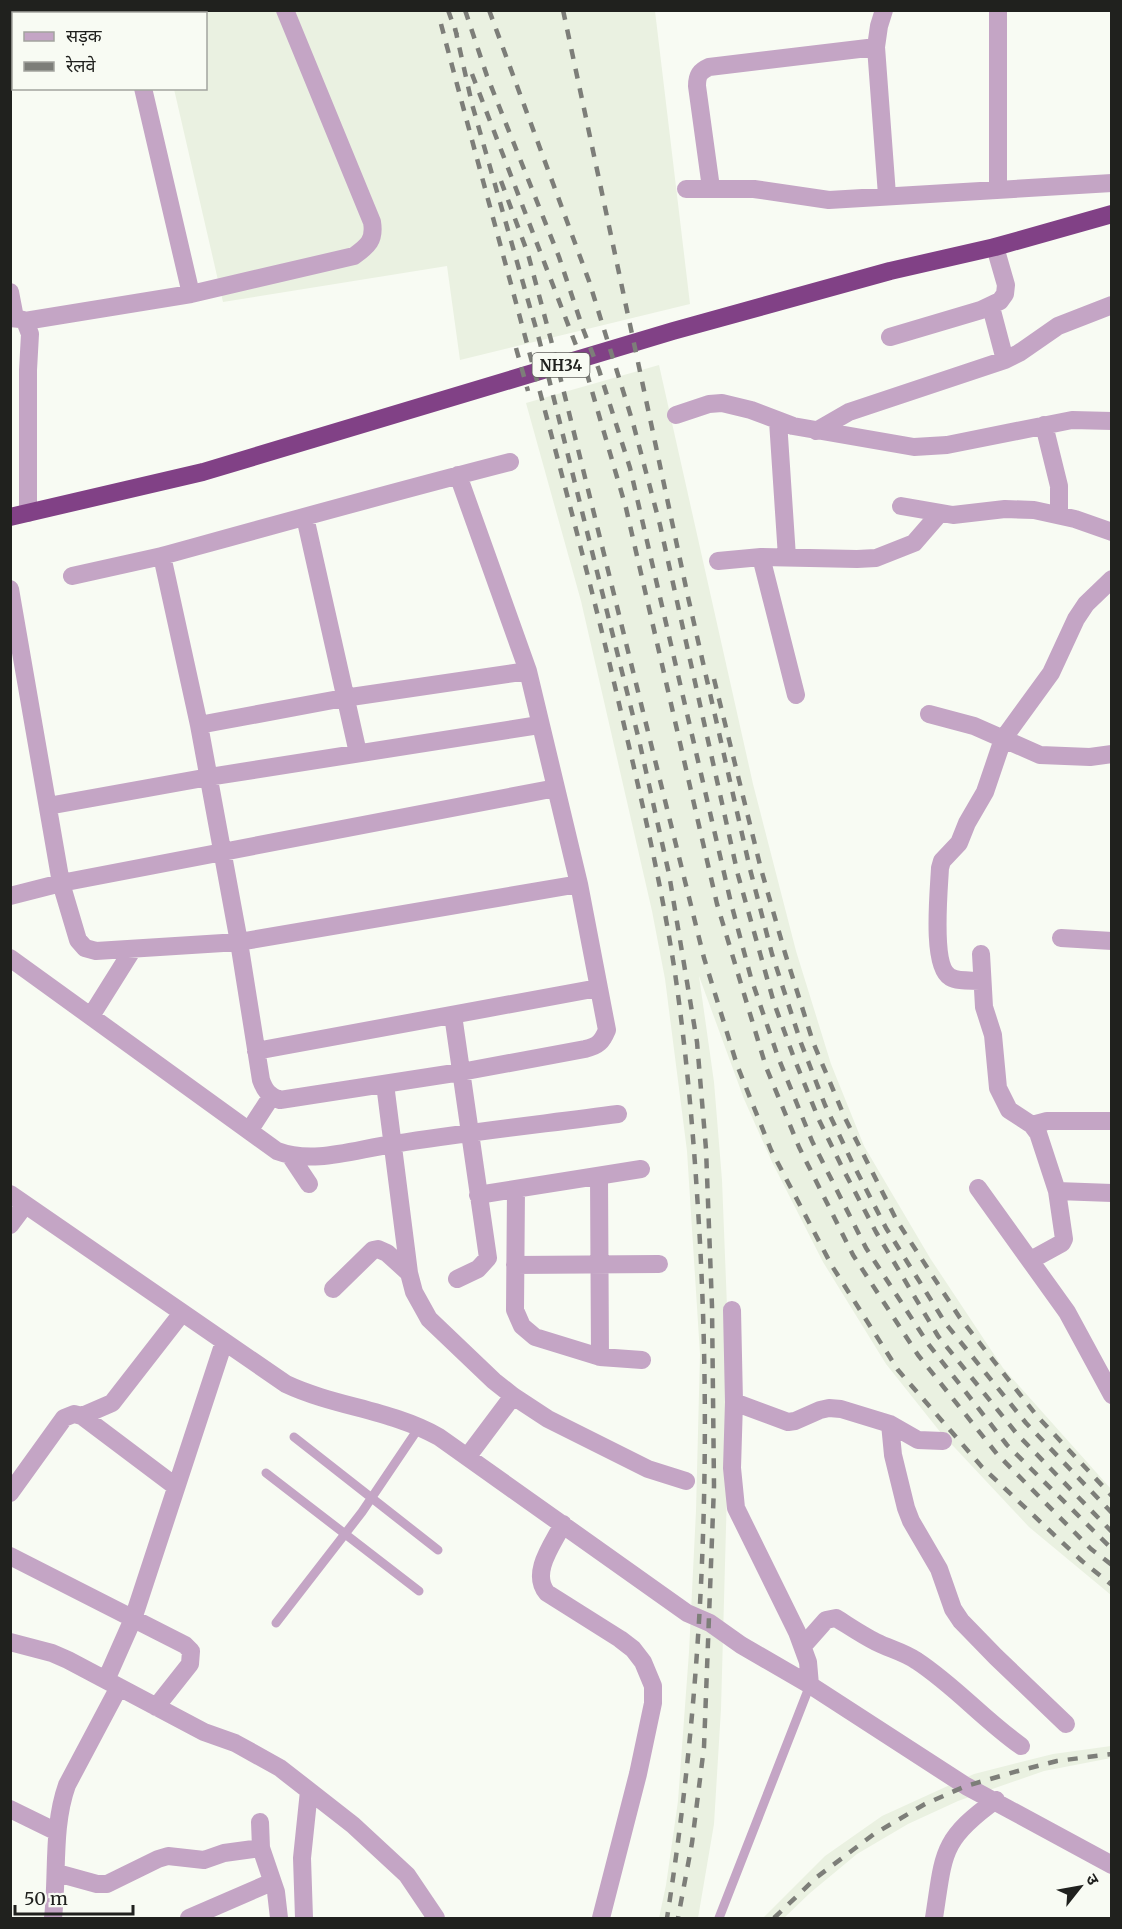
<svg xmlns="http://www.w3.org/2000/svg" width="1122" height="1929" font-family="Merriweather,'Noto Sans Devanagari',serif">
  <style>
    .built { fill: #eaf1e1 }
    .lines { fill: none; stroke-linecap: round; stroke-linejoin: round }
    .lane { stroke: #c4a5c5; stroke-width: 9 }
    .street { stroke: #c4a5c5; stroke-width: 18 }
    .highway { stroke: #814186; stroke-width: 18 }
    .rail { stroke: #7d7e79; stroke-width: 4.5; stroke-dasharray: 10 10; stroke-linecap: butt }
    .labels { text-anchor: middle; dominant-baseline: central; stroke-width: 4.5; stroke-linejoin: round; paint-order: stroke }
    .shield { fill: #f8fbf3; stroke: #61625e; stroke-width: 1.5 }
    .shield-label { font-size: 15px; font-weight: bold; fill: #20211e }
  </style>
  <rect width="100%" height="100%" fill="#f8fbf3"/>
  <path class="built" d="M155,11H655L690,304L460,360L447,266L223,302L174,89L206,88V14L156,13Z
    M659,365L753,784L796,951L831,1064L864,1146L930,1258L1003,1368L1111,1489V1595L1029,1527L941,1433L886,1364L823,1262L772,1162L744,1099L699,976L714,1082L722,1180L730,1383L721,1709L714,1824L698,1918H659L666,1885L678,1801L689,1652L696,1511L700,1354L687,1151L665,979L652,911L581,601L526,403Z
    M1111,1746V1758L1044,1771L958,1801L908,1824L857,1854L810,1893L784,1918H763L825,1856L882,1816L974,1774L1053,1754Z"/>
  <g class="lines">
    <path class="lane" d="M294,1437L438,1550
      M266,1473L419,1591
      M276,1623L362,1512L420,1426
      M719,1918L810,1685"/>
    <path class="street" d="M57,10V14
      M126,10L127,14
      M884,10L879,26L876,47L887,195
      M10,47L14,46
      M143,88L191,294
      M711,188L697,86C697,75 700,71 709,67L876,47
      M686,189H754L829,200L1112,183
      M998,190V10
      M10,292L15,318
      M991,307L1005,360
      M10,318L20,319L25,321L30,334L28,370V513
      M25,321L191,294L354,256C368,246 375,240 372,222L285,10
      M890,337L981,310L1000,301L1005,294L1006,285L995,247
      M676,415L709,404L722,403L751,410L793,426L914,447L947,445L1072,420L1112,421
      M778,421L787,557
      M1044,425L1059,486V515
      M816,431L849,412L1005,360L1019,353L1058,326L1112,305
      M458,475L528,671L579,884L607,1030C602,1042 598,1046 585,1049L461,1072L280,1100C269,1096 265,1091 261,1080L239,942L199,725L162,556C278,524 393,492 510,462
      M901,506L953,515L1005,509L1034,510L1075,519L1112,532
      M305,517L358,753
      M761,557L796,695
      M718,561L761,557L857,559L876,558L914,543L940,513
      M72,576L162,556
      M10,589L61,883L556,788
      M929,714L974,726L1040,755L1090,757L1112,754
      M199,725L344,698L528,671
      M48,806L209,777L539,725
      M10,896L61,883L78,940L85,948L96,951L239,942L579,884
      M1061,938L1112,941
      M981,954L984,1007L993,1035L998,1088L1009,1110L1032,1125L1038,1133L1057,1191L1064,1239L1062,1243L1031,1260
      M10,958L277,1151C314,1165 356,1149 394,1144C469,1132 543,1124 618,1114
      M982,981C973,980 958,982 950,977C931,966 939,890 940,868L942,861L959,843L967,823L985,792L1003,739L1051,673L1076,619L1086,604L1112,579
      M453,1015L488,1258L478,1269L457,1279
      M91,1016L133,949
      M256,1051L598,988
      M385,1084L409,1273L414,1292L429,1319L494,1381L513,1396L548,1419L648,1469L686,1481
      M1032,1125L1047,1121H1112
      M249,1131L271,1097
      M291,1157L309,1184
      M599,1176L600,1357
      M978,1188L1067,1312L1112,1395
      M516,1189L515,1310L522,1326L535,1337L600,1357L642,1360
      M1057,1191L1112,1193
      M10,1194L286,1384C335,1407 392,1410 439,1437L687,1613L710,1623L741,1645L810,1685L966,1786L1112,1865
      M478,1195L641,1169
      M10,1225L25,1205
      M515,1265L659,1264
      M333,1289L373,1250L378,1249L387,1253L409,1273
      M732,1310L734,1402L732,1468L736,1508L797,1632L808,1662L810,1685
      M734,1402L788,1422L795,1421L820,1410L829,1408L841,1409L890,1424L918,1440L943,1441
      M82,1416L112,1403L182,1313
      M890,1424L893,1455L906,1508L911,1521L939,1569L953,1609L961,1621L996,1657L1066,1724
      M468,1456L513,1396
      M10,1493L64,1418L74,1414L82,1416L175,1486
      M563,1524C553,1544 530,1573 547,1593L620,1639L633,1649L643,1662L653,1686V1703L638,1774L601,1918
      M10,1556L185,1645L191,1651L190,1664L156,1707
      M10,1642L52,1653L68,1660L204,1732L235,1743L280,1768L353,1825L407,1875L436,1918
      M803,1646L826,1620L836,1618C849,1626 862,1635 876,1642C890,1649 904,1652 917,1661C955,1686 984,1720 1021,1746
      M106,1680L133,1619L224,1342
      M10,1809L57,1832
      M260,1822L261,1848L276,1892L279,1918
      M57,1873L97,1884H107L158,1859L168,1856L204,1860L224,1853L261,1848
      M53,1918C58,1874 52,1827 67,1785L119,1687
      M189,1918L272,1882
      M304,1918L302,1858L309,1791
      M934,1918C944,1854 940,1840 996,1800"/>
    <path class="highway" d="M10,517L203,472L673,331L890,271L995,247L1112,214"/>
    <path class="rail" d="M448,10L457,35
      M465,10L487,76L559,257L583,329L599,370L630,468L731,903L751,978L778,1057L812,1141L866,1248L929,1345L1007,1445L1112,1549
      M489,10L589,281L633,423L660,525L738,875L774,1003L794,1058L819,1120L843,1169L876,1232L938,1336L1017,1434L1112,1532
      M563,10L688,597L750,869L772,954L801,1043L825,1105L852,1162L886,1228L946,1324L1026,1423L1112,1513
      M441,24C497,236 557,447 609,661C633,764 659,868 675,973C688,1063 695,1153 700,1243C712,1469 702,1695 667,1918
      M455,28L472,104L539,339L639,740L669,874L697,1042L706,1149L712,1306L714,1486L704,1747L692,1843L678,1918
      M472,74L587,374L626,508L717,904L766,1067L799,1147L853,1255L918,1355L997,1454L1091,1549L1112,1565
      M501,181L528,254L551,340L704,958L737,1065L771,1150L832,1266L898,1370L982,1467L1082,1561L1112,1585
      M516,348L528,391
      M714,679L761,869L785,953L813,1042L845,1118L897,1221L960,1318L1037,1416L1112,1496
      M774,1918L817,1877L874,1834L925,1804L966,1786L1018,1771L1057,1761L1112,1754"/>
  </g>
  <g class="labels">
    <rect class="shield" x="532.5" y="353" width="57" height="24" rx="4.5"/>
    <g class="shield-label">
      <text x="561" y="365">NH34</text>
    </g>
  </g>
  <rect width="1122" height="1929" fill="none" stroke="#20211e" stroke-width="24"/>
  <rect x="12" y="12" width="195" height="78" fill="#f8fbf3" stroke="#a2a49e" stroke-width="1.5"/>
  <rect x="24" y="32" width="30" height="9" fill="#c4a5c5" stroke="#a2a49e" stroke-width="1.5"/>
  <text x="66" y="42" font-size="18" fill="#20211e">सड़क</text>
  <rect x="24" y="62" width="30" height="9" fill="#7d7e79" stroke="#a2a49e" stroke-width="1.5"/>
  <text x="66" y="72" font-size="18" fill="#20211e">रेलवे</text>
  <g transform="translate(1080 1887) rotate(59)" stroke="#f8fbf3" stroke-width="4.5" paint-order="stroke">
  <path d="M0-4.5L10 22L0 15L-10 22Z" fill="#20211e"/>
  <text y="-9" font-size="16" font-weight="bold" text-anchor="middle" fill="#20211e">उ</text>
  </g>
  <path d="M15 1905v9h118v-9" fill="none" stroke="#20211e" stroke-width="3"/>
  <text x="24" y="1905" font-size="18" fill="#20211e" stroke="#f8fbf3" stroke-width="4.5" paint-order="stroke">50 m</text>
</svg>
